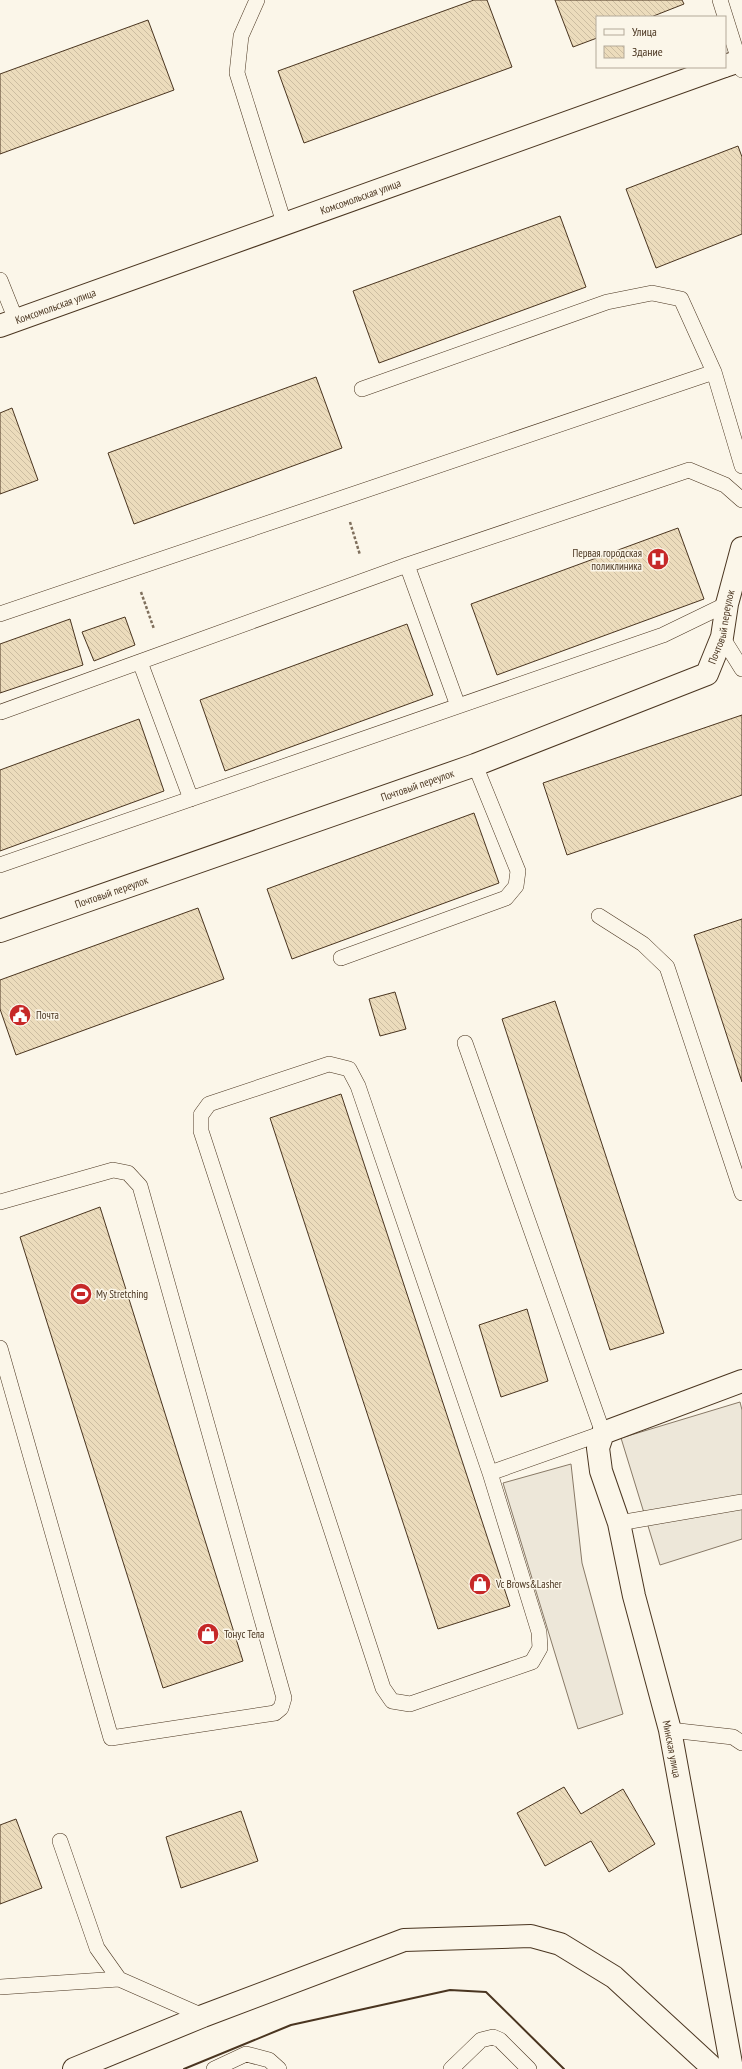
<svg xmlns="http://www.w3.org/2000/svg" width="742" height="2069" font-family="'PT Sans Narrow',sans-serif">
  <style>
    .parking { fill: #ede7d9; stroke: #887966 }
    .building { fill: url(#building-back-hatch); stroke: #4a3520 }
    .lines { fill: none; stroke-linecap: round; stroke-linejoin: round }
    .service-casing { stroke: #4a3520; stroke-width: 16 }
    .minor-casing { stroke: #4a3520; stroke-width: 24 }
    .secondary-casing { stroke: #4a3520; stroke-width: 24 }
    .path { stroke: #7f6f5c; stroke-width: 2.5; stroke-dasharray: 3 2; stroke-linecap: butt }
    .service { stroke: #fbf6e9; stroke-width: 15 }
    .minor { stroke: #fbf6e9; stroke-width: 22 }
    .secondary { stroke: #fbf6e9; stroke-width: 22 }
    .wall { stroke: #4a3520; stroke-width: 2 }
    .labels { text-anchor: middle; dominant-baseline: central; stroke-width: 3; stroke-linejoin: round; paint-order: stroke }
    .street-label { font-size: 11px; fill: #4a3520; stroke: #fbf6e9 }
    .poi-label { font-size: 11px; fill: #4a3520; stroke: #fbf6e9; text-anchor: start }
  </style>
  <defs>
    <pattern id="building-back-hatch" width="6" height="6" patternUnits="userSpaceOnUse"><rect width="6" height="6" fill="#ecdcbc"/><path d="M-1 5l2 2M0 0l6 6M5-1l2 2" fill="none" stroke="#ccbda1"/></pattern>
  </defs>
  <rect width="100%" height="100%" fill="#fbf6e9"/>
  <path class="parking" d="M740,1402L742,1410V1539L660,1565L621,1438Z
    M571,1464L582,1563L623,1714L578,1729L503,1483Z"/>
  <path class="building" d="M474,0H487L512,67L304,143L278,71Z
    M555,0H682L684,4L651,17H597V38L573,47Z
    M148,20L174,90L0,154V74Z
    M738,146L742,157V234L656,268L626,189Z
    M560,216L586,287L379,363L353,291Z
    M316,377L342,448L134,524L108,453Z
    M12,408L38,480L0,494V413Z
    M678,528L704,599L497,675L471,604Z
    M125,617L135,645L94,661L82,632Z
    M70,619L83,665L0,693V644Z
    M407,624L433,695L225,771L200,700Z
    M742,715V795L567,855L543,783Z
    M139,719L164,791L0,851V770Z
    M474,813L499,883L292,959L267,889Z
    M198,908L224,979L16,1055L0,1009V980Z
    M742,919V1082L694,935Z
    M395,992L406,1029L380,1036L369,999Z
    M555,1001L664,1333L610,1350L502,1019Z
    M341,1094L510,1606L438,1629L270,1118Z
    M100,1207L243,1661L163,1688L20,1237Z
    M527,1309L548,1381L501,1397L479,1325Z
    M564,1787L581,1814L623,1789L655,1844L609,1872L591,1841L545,1866L517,1813Z
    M241,1811L258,1861L181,1888L166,1837Z
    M16,1819L42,1888L0,1904V1825Z"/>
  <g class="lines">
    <g class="service-casing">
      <path id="service" d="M257,0L241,36L237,73L284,223
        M720,0L742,70
        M0,280L16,320
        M362,389L607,302L652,293L681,299L714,372L742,466
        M407,565L458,706
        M0,614L714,372
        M722,637L742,669
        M140,662L191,799
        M1,712L407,565L689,470L725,485L742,500
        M0,865L663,635L727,604
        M599,916L643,944L667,967L742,1193
        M341,958L506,898L516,886L518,871L475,765
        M465,1043L603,1433L490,1473L358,1086L349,1069L329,1064L209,1104L201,1115V1131L383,1688L392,1701L410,1704L532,1662L540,1648L539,1632L490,1473
        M0,1202L113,1170L128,1173L140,1186L284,1698L281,1708L275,1713L111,1738L0,1348
        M619,1523L742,1502
        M670,1730L733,1737L742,1743
        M60,1841L97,1948L119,1979L203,2016
        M0,1987L119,1979
        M214,2069L246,2054L269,2060L279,2069
        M451,2069L481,2040L493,2037L500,2040L529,2069"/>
    </g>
    <g class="minor-casing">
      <g id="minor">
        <path id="s1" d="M0,931L475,765L707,674L722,637L727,604L742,548"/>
        <path d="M74,2069L203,2016L404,1940L531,1936L560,1944L614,1977L714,2069"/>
        <path d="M732,2069L670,1730L634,1596L619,1523L601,1471L598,1448L603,1433L742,1381"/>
      </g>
    </g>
    <g class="secondary-casing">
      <g id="secondary">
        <path d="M725,66L742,60"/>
        <path id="s2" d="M0,326L722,67"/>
      </g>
    </g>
    <path class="path" d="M350,522L360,555
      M141,592L154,629"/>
    <use href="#service" class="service"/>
    <use href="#minor" class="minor"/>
    <use href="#secondary" class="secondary"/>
    <path class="wall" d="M184,2069L291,2025L450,1990L486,1992L564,2069"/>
  </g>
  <defs>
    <g id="hospital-disc" transform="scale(1.15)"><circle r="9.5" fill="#c62828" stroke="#fbf6e9"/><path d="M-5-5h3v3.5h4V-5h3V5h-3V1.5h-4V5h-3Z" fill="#fff"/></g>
    <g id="civic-disc" transform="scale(1.15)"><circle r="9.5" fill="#c62828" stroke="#fbf6e9"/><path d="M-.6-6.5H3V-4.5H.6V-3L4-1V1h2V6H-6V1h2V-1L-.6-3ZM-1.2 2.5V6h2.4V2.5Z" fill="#fff"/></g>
    <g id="stadium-disc" transform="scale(1.15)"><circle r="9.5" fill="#c62828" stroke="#fbf6e9"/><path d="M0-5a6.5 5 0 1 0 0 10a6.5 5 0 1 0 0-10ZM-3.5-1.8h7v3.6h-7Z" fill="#fff"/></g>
    <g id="shop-disc" transform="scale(1.15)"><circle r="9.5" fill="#c62828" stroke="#fbf6e9"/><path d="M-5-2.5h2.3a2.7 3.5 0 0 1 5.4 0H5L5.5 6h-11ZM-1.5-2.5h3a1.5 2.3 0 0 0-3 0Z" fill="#fff"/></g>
  </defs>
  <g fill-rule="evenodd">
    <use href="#hospital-disc" x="658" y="559"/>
    <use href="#civic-disc" x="20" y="1015"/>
    <use href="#stadium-disc" x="81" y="1294"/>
    <use href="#shop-disc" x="480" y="1584"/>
    <use href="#shop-disc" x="208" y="1634"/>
  </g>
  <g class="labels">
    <g class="street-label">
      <text stroke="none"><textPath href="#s2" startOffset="383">Комсомольская улица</textPath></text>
      <text stroke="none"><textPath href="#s2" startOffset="59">Комсомольская улица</textPath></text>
      <text stroke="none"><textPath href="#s1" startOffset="802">Почтовый переулок</textPath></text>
      <text stroke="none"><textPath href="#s1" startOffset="442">Почтовый переулок</textPath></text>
      <text stroke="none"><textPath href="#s1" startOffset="118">Почтовый переулок</textPath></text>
      <text transform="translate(672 1749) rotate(79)">Минская улица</text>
    </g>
    <g class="poi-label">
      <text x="642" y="553" text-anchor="end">Первая городская<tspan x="642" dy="13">поликлиника</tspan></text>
      <text x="36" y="1015">Почта</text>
      <text x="96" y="1294">My Stretching</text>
      <text x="496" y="1584">Vc Brows&amp;Lasher</text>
      <text x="224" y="1634">Тонус Тела</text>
    </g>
  </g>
  <rect x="596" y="16" width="130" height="52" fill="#fbf6e9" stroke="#b4a999"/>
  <rect x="604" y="29" width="20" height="6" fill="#fbf6e9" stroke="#b4a999"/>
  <text x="632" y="36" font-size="12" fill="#4a3520">Улица</text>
  <rect x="604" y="46" width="20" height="12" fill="url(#building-back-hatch)" stroke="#b4a999"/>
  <text x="632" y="56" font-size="12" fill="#4a3520">Здание</text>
</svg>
